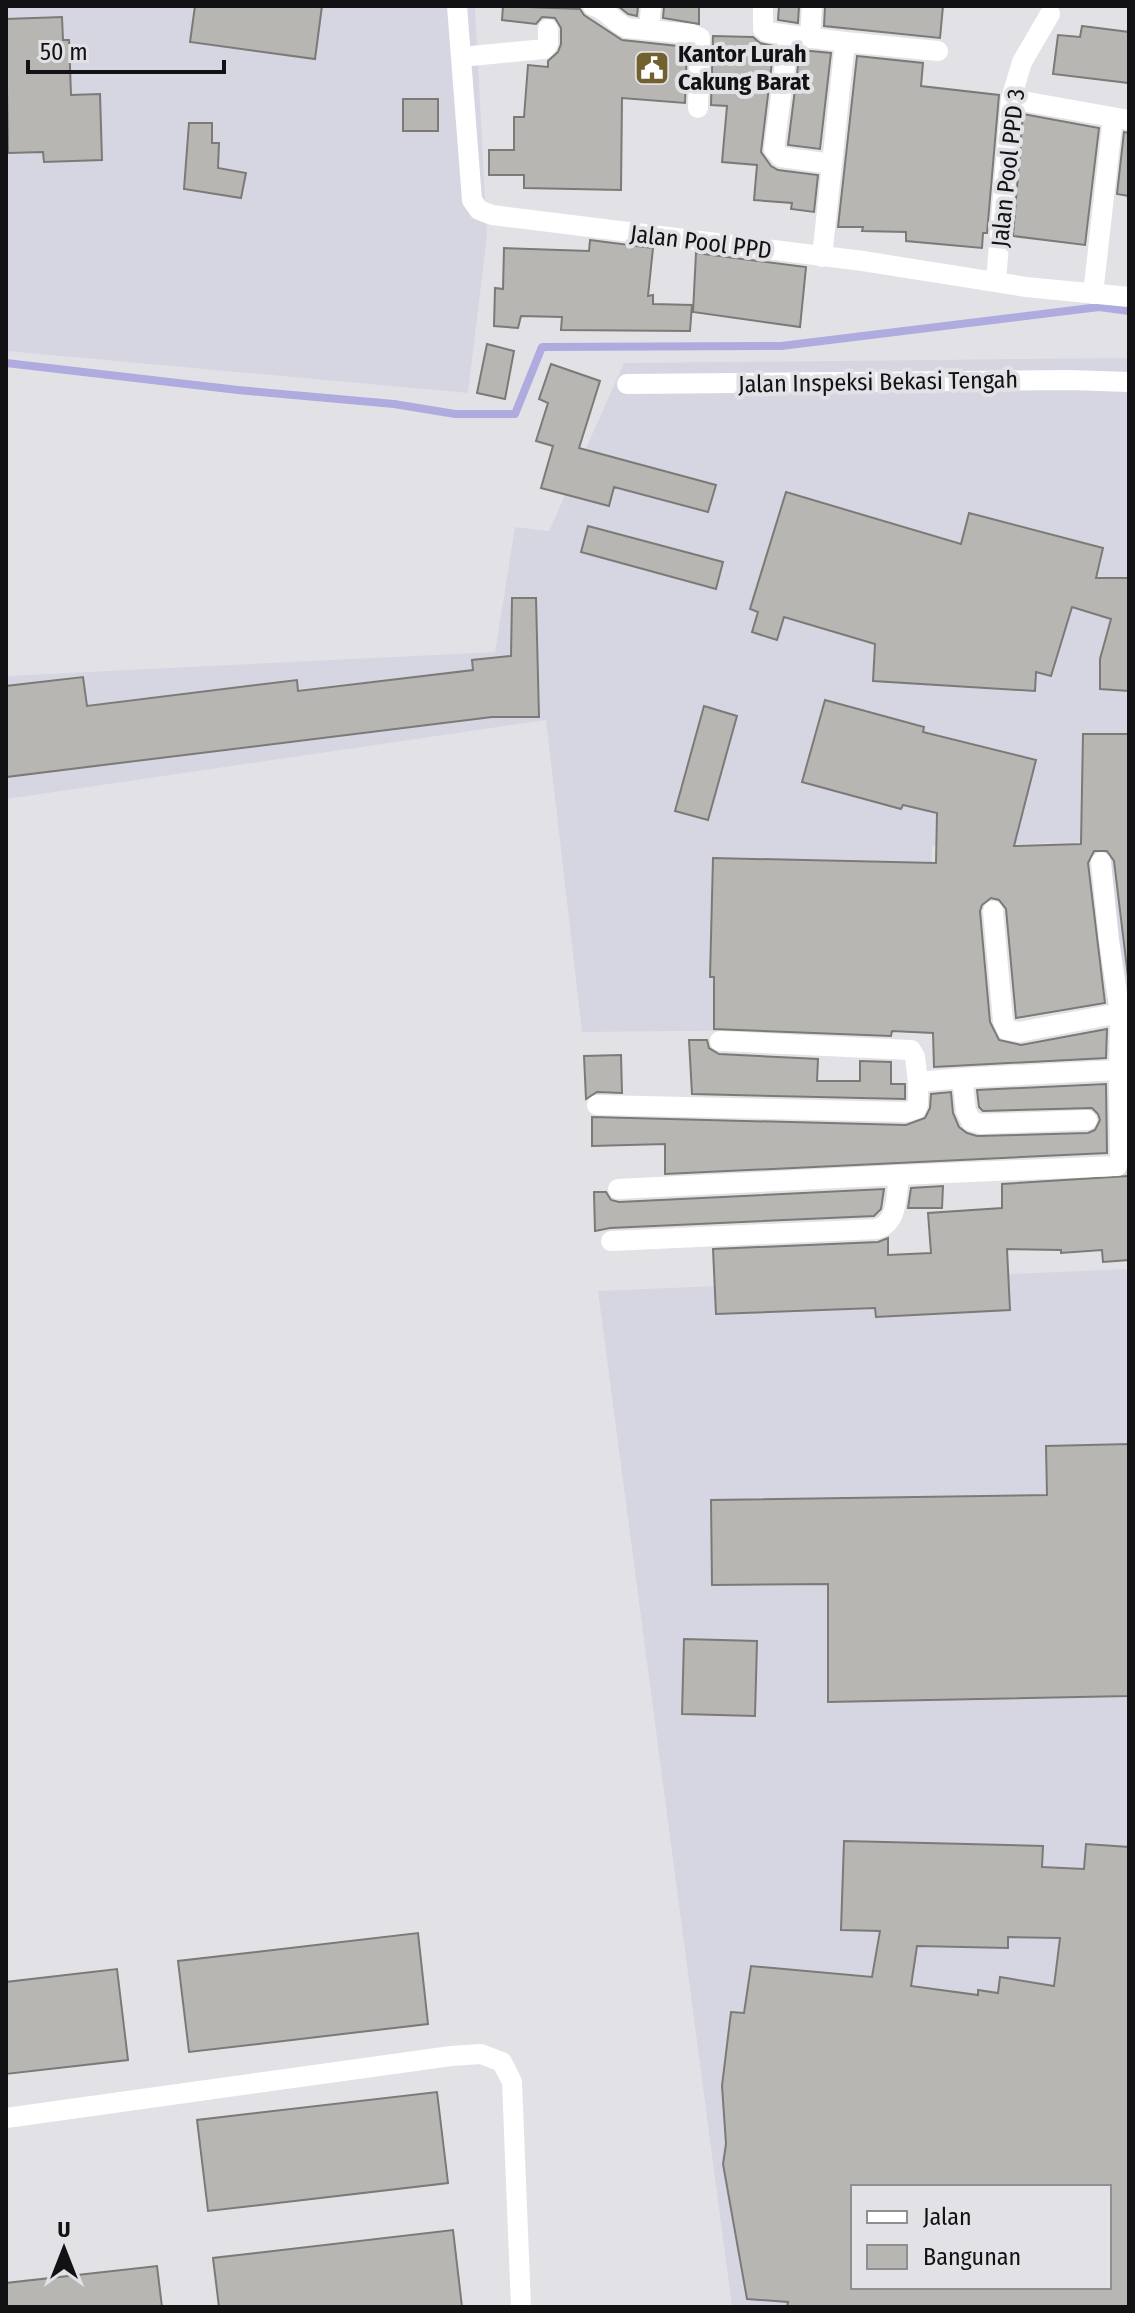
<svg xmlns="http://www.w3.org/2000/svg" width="1135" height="2313" font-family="'Fira Sans Condensed',sans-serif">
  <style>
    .built { fill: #d6d6e2; fill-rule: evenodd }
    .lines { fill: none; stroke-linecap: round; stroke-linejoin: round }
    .stream { stroke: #afabde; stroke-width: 8 }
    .building { fill: #b8b6b2; stroke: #7c7a77; stroke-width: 2; fill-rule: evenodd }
    .minor { stroke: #fff; stroke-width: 20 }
    .labels { text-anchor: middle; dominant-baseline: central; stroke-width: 8; stroke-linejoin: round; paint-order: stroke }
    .poi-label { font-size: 24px; font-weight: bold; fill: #121214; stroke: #e2e2e6; text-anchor: start }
    .street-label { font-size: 24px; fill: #121214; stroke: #e2e2e6 }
  </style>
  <rect width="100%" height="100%" fill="#e2e2e6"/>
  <path class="built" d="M6,6H475L487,236L468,393L6,351Z
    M1129,358V1247L1093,842L932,846L929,990L791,1030L582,1032L546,720L6,799V676L495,652L515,527L549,531L624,363Z
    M1129,1269V2307H732L598,1291ZM853,2187H1109V2287H853Z"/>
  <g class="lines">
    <path class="stream" d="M6,363L238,390L394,404L455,414H515L542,347L781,346L1099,307L1129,311"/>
  </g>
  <path class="building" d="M195,6H322L315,59L190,42Z
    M503,6L580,9L584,15L622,40L687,47L685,103L622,98L621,190L524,188V175H489V150H514V117H524L528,65L548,67V61L558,52L561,44V28L555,18L542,17L536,24L502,20Z
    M618,6H638L637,16L628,14Z
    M664,6H699V24L663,18Z
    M779,6H799L798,23L778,20Z
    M825,6H943L940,38L824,26Z
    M62,17L63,40H69L71,95L100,94L102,160L44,162L43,152L8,153L6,19Z
    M1082,26L1129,32V83L1053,74L1058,35L1080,37Z
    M713,36L753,37L760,43L774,46L761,152L771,166L778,170L818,175L814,212L791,209L792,203L754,200L757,165L722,162L727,106L711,105Z
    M800,50L831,53L820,149L788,145Z
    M857,56L923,63L921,86L999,95L987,233H983L982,248L906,241V232L862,231L863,227H838Z
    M403,99H438V131H403Z
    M1023,114L1099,128L1085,245L1013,236Z
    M189,123H212V143H219L218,168L246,173L241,198L184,189Z
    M1124,132L1129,133V196L1117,194Z
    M590,240L653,248L648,296L653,295V304L692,305L690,331L561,330L562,317L521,316L518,328L494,326L495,288L503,289L504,248L589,251Z
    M696,253L806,267L800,327L693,312Z
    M487,344L514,351L505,399L477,393Z
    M551,364L600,381L579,448L716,485L708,512L614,487L609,506L541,488L553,446L536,441L548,403L539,399Z
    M786,492L961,544L969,513L1103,548L1096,578H1129V691L1100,689V659L1111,619L1072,607L1051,676L1036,672L1035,691L873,681L875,644L784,617L777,640L752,632L758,612L750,609Z
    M588,526L723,562L716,589L581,552Z
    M512,598H536L539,717H492L6,777V686L83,677L87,706L297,680L298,691L473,670L472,660L511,656Z
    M825,700L924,727L923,732L1036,760L1014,846L1081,844L1083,734H1129V985L1114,861L1107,851H1094L1088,863L1105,1003L1016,1018L1006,909L999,900L991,898L982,905L980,911L990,1022L999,1040L1021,1045L1107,1029L1106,1058L934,1067L933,1033L892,1031L891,1036L714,1029V977H710L713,858L936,863L937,813L903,805L901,809L802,782Z
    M704,706L737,716L708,820L675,811Z
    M689,1040H707L709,1048L719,1054L818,1059L817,1081H860V1061L891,1062V1084H905V1099L692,1094Z
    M621,1055L622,1093L597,1092L586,1099L584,1056Z
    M1106,1084L1107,1153L665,1174V1144L592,1146V1117L906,1125L925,1118L930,1108L931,1094L951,1092L953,1113L959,1127L967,1133L977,1136L1088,1133L1095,1130L1100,1120L1098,1114L1092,1108L983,1111L979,1107L977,1090Z
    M1128,1176L1129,1260L1103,1262L1102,1250L1061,1253V1250L1007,1249L1010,1310L876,1317L875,1308L716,1314L713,1249L878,1242L888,1238V1255L931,1253L928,1213L1002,1208V1184Z
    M943,1186L942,1208H908L911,1188Z
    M884,1189L881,1209L874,1216L610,1228L595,1231L594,1192H606L611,1200L619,1202Z
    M1129,1444V1696L828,1702V1584L712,1585L711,1500L1047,1495L1046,1446Z
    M684,1639L757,1641L755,1716L682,1714Z
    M844,1841L1043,1846L1042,1867L1084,1869L1086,1844L1129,1847V2307H787L788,2302L747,2299L723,2164L726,2144L722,2086L731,2012L744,2013L751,1966L872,1977L880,1931L841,1930ZM1008,1937L1060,1938L1054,1986L1000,1977L998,1993L978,1990V1995L911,1986L917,1946L1008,1948ZM853,2187H1109V2287H853Z
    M418,1933L428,2024L189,2052L178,1961Z
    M117,1969L128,2060L6,2074V1982Z
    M437,2092L448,2183L208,2211L197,2120Z
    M453,2230L462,2307H219L213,2258Z
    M157,2266L162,2307H6V2283Z"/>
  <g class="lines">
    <path class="minor" d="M457,6L472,200L479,210L492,215L863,261L1026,287L1129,297
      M593,6C608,9 612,22 627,28L691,34L700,38L698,108
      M763,6V29L767,32L789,35
      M649,30L651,6
      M810,38L812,6
      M461,57L544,49L548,44V29
      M1011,99L1129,120
      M832,164L781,157L774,149L789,35L845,42
      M822,257L845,42L938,51
      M996,281L1011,99L1022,62L1050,14
      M1093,294L1113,117
      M627,384L1069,380L1129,382
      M1101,862L1109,940L1120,1013L1119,1080
      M993,911L1003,1021L1007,1030L1019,1032L1120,1013
      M720,1041L911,1050L915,1057L918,1082
      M962,1078L966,1111L971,1121L981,1124L1087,1120
      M597,1105L906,1112L916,1109L918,1104V1082L962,1078L1118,1070
      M899,1175L1117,1166L1120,1159L1119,1084
      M611,1241L877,1229C899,1222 896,1194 899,1175L618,1189
      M6,2118L451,2056L481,2054L502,2062L512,2082L521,2307"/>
  </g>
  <defs>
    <g id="civic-square" transform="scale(1.8)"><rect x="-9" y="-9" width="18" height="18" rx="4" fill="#72612f" stroke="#e2e2e6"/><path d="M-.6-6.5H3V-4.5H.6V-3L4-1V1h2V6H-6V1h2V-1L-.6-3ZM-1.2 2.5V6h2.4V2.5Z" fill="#fff"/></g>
  </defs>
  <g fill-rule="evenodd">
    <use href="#civic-square" x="652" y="68"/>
  </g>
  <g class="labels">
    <g class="poi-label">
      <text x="678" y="54">Kantor Lurah<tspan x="678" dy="28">Cakung Barat</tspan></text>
    </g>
    <g class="street-label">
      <text transform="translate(1008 168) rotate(-84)">Jalan Pool PPD 3</text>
      <text transform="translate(701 242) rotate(7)">Jalan Pool PPD</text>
      <text transform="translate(878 382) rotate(-1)">Jalan Inspeksi Bekasi Tengah</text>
    </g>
  </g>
  <rect width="1135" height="2313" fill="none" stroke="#121214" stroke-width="16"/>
  <rect x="851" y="2185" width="260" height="104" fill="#e2e2e6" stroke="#8f8f92" stroke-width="2"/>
  <rect x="867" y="2211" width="40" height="12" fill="#ffffff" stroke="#8f8f92" stroke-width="2"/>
  <text x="923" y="2225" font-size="24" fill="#121214">Jalan</text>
  <rect x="867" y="2245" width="40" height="24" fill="#b8b6b2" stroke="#8f8f92" stroke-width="2"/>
  <text x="923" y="2265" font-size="24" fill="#121214">Bangunan</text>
  <g transform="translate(64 2249)" stroke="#e2e2e6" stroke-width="6" paint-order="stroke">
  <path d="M0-6L14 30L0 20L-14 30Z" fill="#121214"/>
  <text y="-12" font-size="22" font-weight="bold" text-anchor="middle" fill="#121214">U</text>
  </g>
  <path d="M28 60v12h196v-12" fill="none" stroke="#121214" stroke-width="4"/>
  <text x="40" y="60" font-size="24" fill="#121214" stroke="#e2e2e6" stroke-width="6" paint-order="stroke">50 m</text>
</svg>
